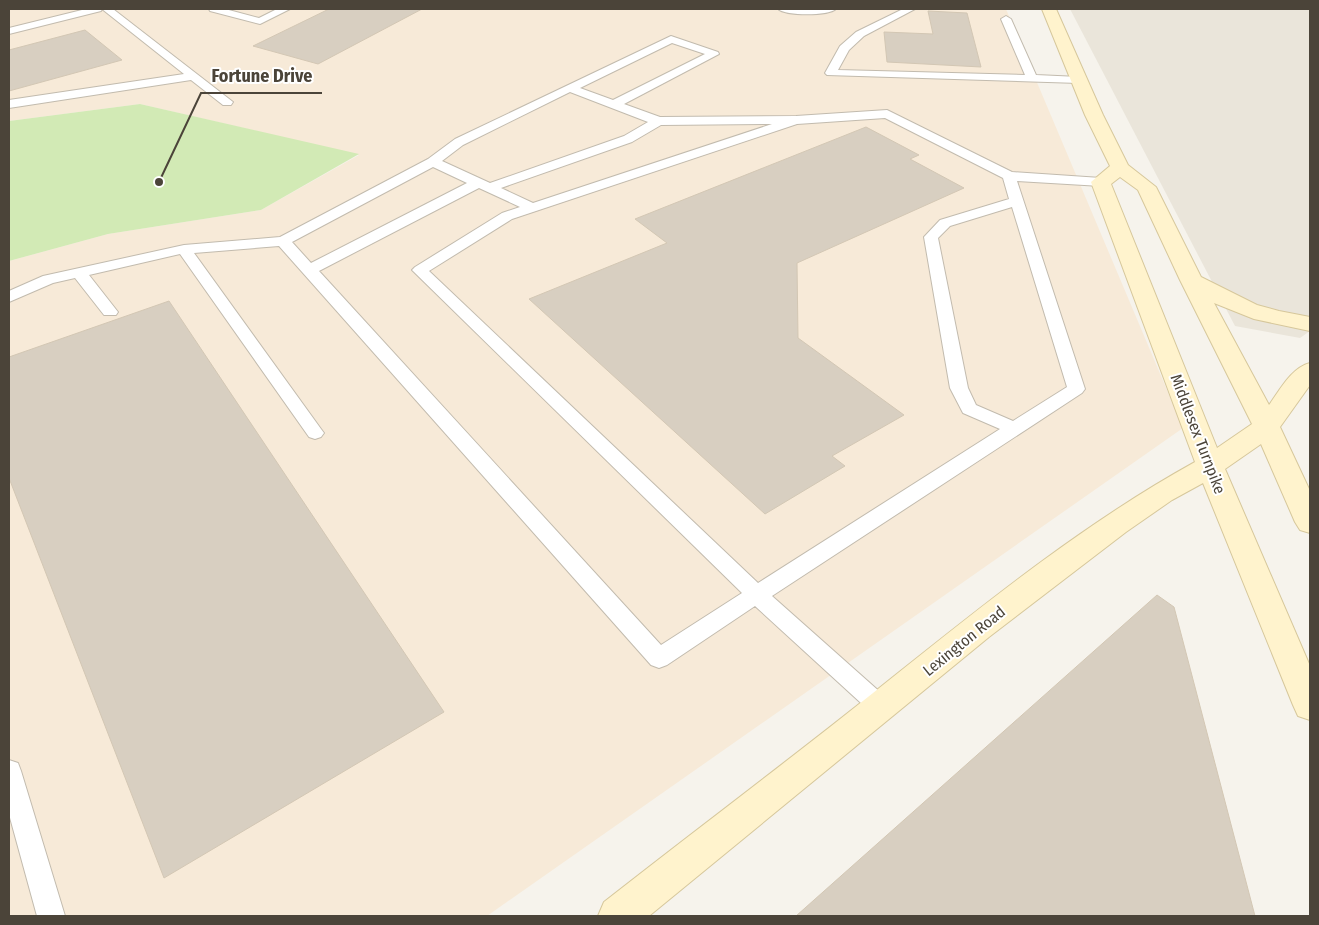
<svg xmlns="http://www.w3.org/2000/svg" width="1319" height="925" font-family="'Fira Sans Condensed',sans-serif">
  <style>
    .residential { fill: #eae5da }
    .commercial { fill: #f7ead8 }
    .green { fill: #d2eab5 }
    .building { fill: #d8cfc1; stroke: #d3c7b4 }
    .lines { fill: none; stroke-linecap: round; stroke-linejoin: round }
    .lane-casing { stroke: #c2bbae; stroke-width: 2 }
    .secondary-casing { stroke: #d6c79b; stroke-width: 2 }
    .lane { fill: #fff; fill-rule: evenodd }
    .secondary { fill: #fff3cd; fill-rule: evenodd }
    .labels { text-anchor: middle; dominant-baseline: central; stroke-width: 4; stroke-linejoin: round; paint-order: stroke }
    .street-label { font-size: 16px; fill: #4b4439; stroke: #fff }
    .leader { fill: none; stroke: #4b4439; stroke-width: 2 }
    .callout-dot { fill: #4b4439; stroke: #fff; stroke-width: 2 }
    .callout-label { font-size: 18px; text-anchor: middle; font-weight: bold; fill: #4b4439; stroke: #fff; stroke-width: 4; stroke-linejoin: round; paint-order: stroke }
  </style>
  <rect width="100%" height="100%" fill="#f6f3ec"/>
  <path class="residential" d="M1070,9H1310V331L1300,338L1235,326Z"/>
  <path class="commercial" d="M9,9H1006L1183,428L487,916H9V261L108,234L261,210L359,155L140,104L9,121Z"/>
  <path class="green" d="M140,104L359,154L261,210L108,234L9,261V121Z"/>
  <path class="building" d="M329,9H422L318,64L253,46Z
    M928,11L967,13L981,67L887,62L884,32L933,34Z
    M85,30L122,60L9,91V50Z
    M866,127L919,155L910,159L964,188L797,263L798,338L904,415L832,456L845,466L765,514L529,299L667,243L635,219Z
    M169,301L444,712L164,878L9,478V357Z
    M1157,595L1174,607L1255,916H796Z"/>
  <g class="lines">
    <g class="lane-casing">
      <path id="lane" d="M86,9H113L233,102L231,105H223L191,80L9,108V100L184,74L102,9L101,11L9,34V28Z
        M209,9H225L259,18L277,9H290L260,24L210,11Z
        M778,9H836C828,16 786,16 778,9Z
        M903,9H915L864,36L849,50L838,70L1025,75L1001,19L1006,16L1011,19L1036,75L1079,77L1085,80L1079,83L827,75L825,73L840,46L856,32Z
        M671,36L718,52L719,54L624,104L660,117L796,116L887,110L1012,172L1101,178L1108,182L1101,186L1017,181L1085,389L1082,393L772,596L889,700L893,707L889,714L881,717L873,714L755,606L667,665L659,668L651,665L279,246L194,253L321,429L324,433L321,437L315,439L309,437L180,254L89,275L118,312L116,315H104L75,278L53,283L9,302V291L43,276L184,245L280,237L428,159L455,139ZM672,43L705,54L613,100L580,88ZM570,92L648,122L624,136L490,183L442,161L463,145ZM885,118L1003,178L1009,199L940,220L924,237L950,388L963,413L1000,429L758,583L429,271L512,219L797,124ZM772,124L533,203L501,188L632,142L661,125ZM433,167L467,183L311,263L292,242ZM479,188L520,207L502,213L415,267L412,270L742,593L661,645L319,271ZM1012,207L1067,387L1013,421L976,405L968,388L938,238L950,226Z
        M9,760L18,763L21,771L65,916H37L9,814Z"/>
    </g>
    <g class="secondary-casing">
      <path id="secondary" d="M1042,9H1056L1103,115L1128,165L1156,187L1201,277L1257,305L1279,311L1310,317V331L1254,319L1214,303L1269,405C1280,390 1291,368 1310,363V385L1280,427L1310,491V533L1300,530L1295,522L1261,444L1225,469L1310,666V720L1298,716L1293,705L1203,483L1172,500L1126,532L989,637L649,916H598L604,902C693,832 784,764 873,693C976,611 1079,526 1195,462L1091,182L1110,166L1085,115ZM1120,177L1138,190L1180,280L1252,424L1217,448L1111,184Z"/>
    </g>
    <use href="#lane" class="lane"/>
    <use href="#secondary" class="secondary"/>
  </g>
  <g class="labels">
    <g class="street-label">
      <text transform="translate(1198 434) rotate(69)">Middlesex Turnpike</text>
      <text transform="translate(964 641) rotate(-39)">Lexington Road</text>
    </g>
  </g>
  <path class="leader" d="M159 182L201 93H322"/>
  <circle class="callout-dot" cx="159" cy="182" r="5"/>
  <g class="callout-label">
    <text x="262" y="82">Fortune Drive</text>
  </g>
  <rect width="1319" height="925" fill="none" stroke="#4b4439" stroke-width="20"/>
</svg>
